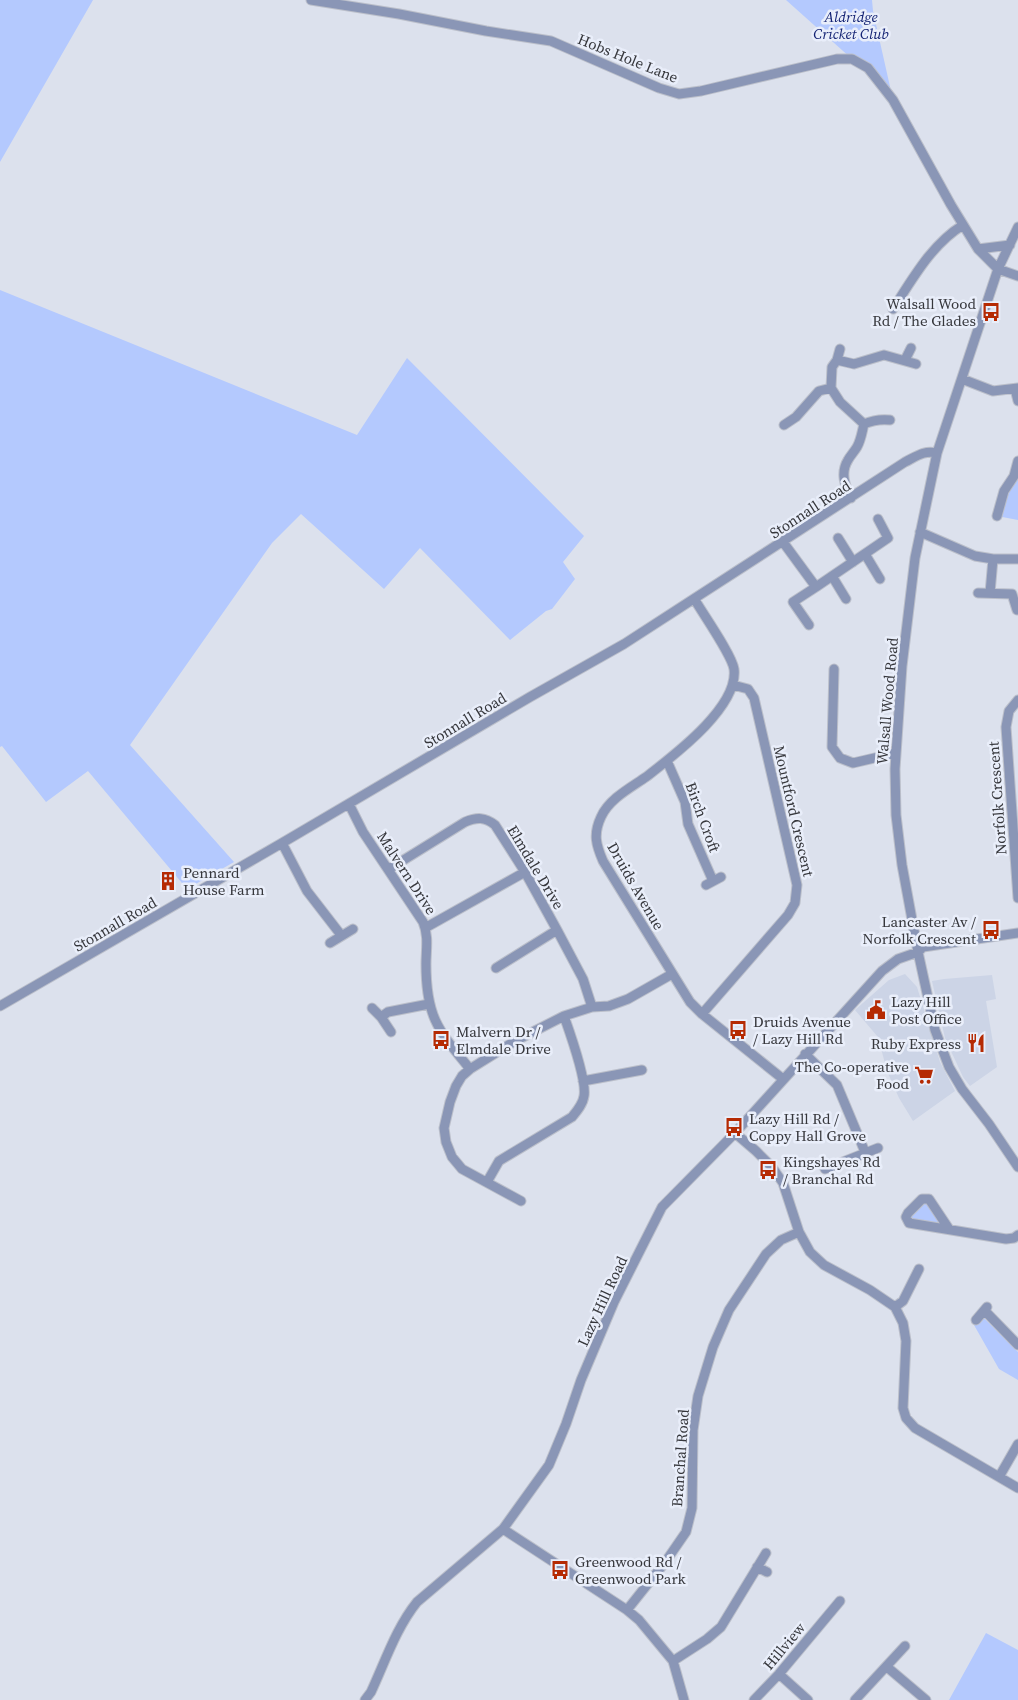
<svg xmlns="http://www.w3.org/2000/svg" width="1018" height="1700" font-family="'Source Serif 4',serif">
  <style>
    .built { fill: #ccd4e6 }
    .green { fill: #b4c9fe }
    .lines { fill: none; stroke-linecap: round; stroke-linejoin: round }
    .minor-casing { stroke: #bbbfca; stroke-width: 11 }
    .minor { stroke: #8a96b6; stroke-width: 9 }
    .labels { text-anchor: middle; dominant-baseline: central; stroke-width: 5; stroke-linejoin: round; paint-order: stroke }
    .park-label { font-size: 15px; font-style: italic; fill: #142374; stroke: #e9eefa }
    .street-label { font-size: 15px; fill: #36373c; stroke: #e9eefa }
    .poi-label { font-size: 15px; fill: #36373c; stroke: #e9eefa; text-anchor: start }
  </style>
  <rect width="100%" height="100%" fill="#dce1ed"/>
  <path class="built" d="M905,974L917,987L940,1062L955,1091L913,1121L899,1098L887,1071L878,1037L855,1010L889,980Z
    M992,975L996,999L986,1001L997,1067L970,1086L963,1077L945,1038L932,981L944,979Z"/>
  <path class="green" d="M0,0H93L0,162Z
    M786,0H872L873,11L893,100L868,68L852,59Z
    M0,290L357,435L407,358L584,536L563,562L575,579L552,609L546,611L510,640L420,548L384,589L301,514L272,543L130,745L234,862L187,889L88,771L46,802L2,746L0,747Z
    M1014,476L1018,478V520L997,516Z
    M922,1203H929L941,1225L911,1220L910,1217Z
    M984,1318L1018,1352V1380L999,1369L974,1325Z
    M986,1633L1018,1650V1700H949Z"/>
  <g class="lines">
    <g class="minor-casing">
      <path id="minor" d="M311,0L399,14L486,31L551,41L659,88L679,94L701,91L837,59H852L868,68L893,100L951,205L978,249L998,269L1018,276
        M1018,227L998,269L937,453L915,558L902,666L895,769L896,815L902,865L918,952L935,1030L949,1067L962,1089L989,1124L1018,1167
        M978,249L1010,245
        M893,309C913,278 932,244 963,225
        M840,349L837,360L832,367L831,388L840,402L864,424C862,432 861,440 857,447C854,452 850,456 848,460C840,473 845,486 851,498
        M837,360L854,364L884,355L916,364
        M905,360L911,348
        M962,379L993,391L1018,388
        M1015,389L1018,401
        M864,424C873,420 880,419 890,420
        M784,425L796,417L819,391L831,388
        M997,516L1004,491L1014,476L1018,461
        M920,532L975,556L993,559H1018
        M838,538L853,562
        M783,542L816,587L888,538L878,519
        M865,554L880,579
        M832,576L846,599
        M978,593L1012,594L1017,610
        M990,593L993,559
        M695,600C703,614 732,655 734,669C739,707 673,756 646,777C630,788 609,799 601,817C593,834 596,845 603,861L690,1002L702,1014L783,1079
        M809,625L793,602L816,587
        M834,669L832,747L840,758L853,763L896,753
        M1018,700L1009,711L1006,727L1018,898
        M667,761L685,802L688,824L713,881
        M349,804L363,832L423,922C429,936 426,950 426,964C426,1017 438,1030 470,1069
        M282,843L307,891L341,935
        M389,869L465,822C477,817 485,817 495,825L525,872L557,930L583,979L592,1007
        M706,885L721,877
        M425,928L525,872
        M330,943L353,929
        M496,968L557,930
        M0,1006L282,843L530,697L624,644L905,462C917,456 924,450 937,453
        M372,1008L381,1017L391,1032
        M702,1014L788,915L795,903L797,885L754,698L748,689L733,685
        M381,1017L388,1012L429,1004
        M805,1054L837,1085L865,1152
        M583,1081L642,1070
        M735,1133L756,1151L772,1167L783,1183L799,1232L810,1252L824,1265L870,1290L895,1307L903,1323L906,1341L903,1408L906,1418L915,1428L1018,1488
        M825,1169L878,1148
        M487,1182L499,1161L572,1117C577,1111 583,1104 584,1096C587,1080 570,1033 564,1016
        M521,1201L462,1169L452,1157L446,1142L444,1128L450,1102L456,1086L462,1076L470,1069L515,1041L564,1016L592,1007L609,1006L628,999L672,974
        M949,1229L929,1199H922L908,1213L906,1217L909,1223L1006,1239L1014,1238L1018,1235
        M895,1307L903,1301L919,1269
        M985,1311L1018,1345
        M976,1320L987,1307
        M999,1477L1018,1444
        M503,1529L627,1610L639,1620L673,1661L684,1700
        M757,1567L767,1572
        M627,1610L666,1561L686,1532L692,1508L693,1430L698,1396L713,1347L729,1310L766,1254L781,1240L799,1232
        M673,1661L707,1639L721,1627L766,1553
        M887,1667L926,1700
        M779,1674L808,1700
        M365,1700L371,1692C385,1662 396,1628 417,1602L503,1529L549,1465L566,1424L581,1380L614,1302L662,1207L735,1133L882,971L898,959L918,952L923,947L1018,933
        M754,1700L779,1674L840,1601
        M855,1700L905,1646"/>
    </g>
    <use href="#minor" class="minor"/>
  </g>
  <defs>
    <g id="bus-bare" transform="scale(1.5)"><path d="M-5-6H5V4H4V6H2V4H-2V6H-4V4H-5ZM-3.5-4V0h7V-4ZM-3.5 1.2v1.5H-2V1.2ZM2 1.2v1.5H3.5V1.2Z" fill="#b52a03" stroke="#e9eefa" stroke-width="2.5" paint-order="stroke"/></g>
    <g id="building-bare" transform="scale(1.5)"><path d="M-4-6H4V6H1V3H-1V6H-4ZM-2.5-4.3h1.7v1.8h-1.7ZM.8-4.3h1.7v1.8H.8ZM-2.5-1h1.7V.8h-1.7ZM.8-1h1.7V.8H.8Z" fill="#b52a03" stroke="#e9eefa" stroke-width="2.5" paint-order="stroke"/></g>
    <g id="civic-bare" transform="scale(1.5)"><path d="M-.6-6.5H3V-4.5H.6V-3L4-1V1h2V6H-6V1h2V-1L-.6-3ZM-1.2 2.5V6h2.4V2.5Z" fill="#b52a03" stroke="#e9eefa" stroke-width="2.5" paint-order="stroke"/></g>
    <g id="restaurant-bare" transform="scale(1.5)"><path d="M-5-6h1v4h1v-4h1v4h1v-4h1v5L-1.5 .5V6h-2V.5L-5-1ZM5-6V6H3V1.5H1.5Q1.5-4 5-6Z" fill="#b52a03" stroke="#e9eefa" stroke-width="2.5" paint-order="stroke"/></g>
    <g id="supermarket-bare" transform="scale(1.5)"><path d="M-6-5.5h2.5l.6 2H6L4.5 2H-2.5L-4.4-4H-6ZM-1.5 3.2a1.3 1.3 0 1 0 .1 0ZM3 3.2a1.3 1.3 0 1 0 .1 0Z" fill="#b52a03" stroke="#e9eefa" stroke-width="2.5" paint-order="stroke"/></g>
  </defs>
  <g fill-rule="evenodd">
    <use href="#bus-bare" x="991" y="312"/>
    <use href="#building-bare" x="168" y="881"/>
    <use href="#bus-bare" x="991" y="930"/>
    <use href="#civic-bare" x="876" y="1010"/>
    <use href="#bus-bare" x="738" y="1030"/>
    <use href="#bus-bare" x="441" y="1040"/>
    <use href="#restaurant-bare" x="976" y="1043"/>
    <use href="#supermarket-bare" x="924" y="1075"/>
    <use href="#bus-bare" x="734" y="1127"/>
    <use href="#bus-bare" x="768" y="1170"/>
    <use href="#bus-bare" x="560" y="1570"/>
  </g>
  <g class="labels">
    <g class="park-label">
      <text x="851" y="16">Aldridge<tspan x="851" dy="17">Cricket Club</tspan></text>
    </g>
    <g class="street-label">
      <text transform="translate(628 58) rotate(22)">Hobs Hole Lane</text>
      <text transform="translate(810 509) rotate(-33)">Stonnall Road</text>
      <text transform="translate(887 701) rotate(-85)">Walsall Wood Road</text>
      <text transform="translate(465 720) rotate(-31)">Stonnall Road</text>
      <text transform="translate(997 798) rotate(-94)">Norfolk Crescent</text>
      <text transform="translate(794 811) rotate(77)">Mountford Crescent</text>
      <text transform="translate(703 817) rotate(70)">Birch Croft</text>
      <text transform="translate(536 867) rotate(59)">Elmdale Drive</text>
      <text transform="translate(407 873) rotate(57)">Malvern Drive</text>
      <text transform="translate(636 886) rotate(60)">Druids Avenue</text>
      <text transform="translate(115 924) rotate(-30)">Stonnall Road</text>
      <text transform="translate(602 1301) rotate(-65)">Lazy Hill Road</text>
      <text transform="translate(680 1458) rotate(-86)">Branchal Road</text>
      <text transform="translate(784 1646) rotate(-50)">Hillview</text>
    </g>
    <g class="poi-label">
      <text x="976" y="303" text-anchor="end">Walsall Wood<tspan x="976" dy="17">Rd / The Glades</tspan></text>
      <text x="183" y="872">Pennard<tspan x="183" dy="17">House Farm</tspan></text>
      <text x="976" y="921" text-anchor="end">Lancaster Av /<tspan x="976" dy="17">Norfolk Crescent</tspan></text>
      <text x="891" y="1001">Lazy Hill<tspan x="891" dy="17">Post Office</tspan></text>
      <text x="753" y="1021">Druids Avenue<tspan x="753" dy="17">/ Lazy Hill Rd</tspan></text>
      <text x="456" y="1031">Malvern Dr /<tspan x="456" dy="17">Elmdale Drive</tspan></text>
      <text x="961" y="1043" text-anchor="end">Ruby Express</text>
      <text x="909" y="1066" text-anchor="end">The Co-operative<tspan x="909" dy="17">Food</tspan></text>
      <text x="749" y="1118">Lazy Hill Rd /<tspan x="749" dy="17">Coppy Hall Grove</tspan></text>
      <text x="783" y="1161">Kingshayes Rd<tspan x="783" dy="17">/ Branchal Rd</tspan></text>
      <text x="575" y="1561">Greenwood Rd /<tspan x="575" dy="17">Greenwood Park</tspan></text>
    </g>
  </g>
</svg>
